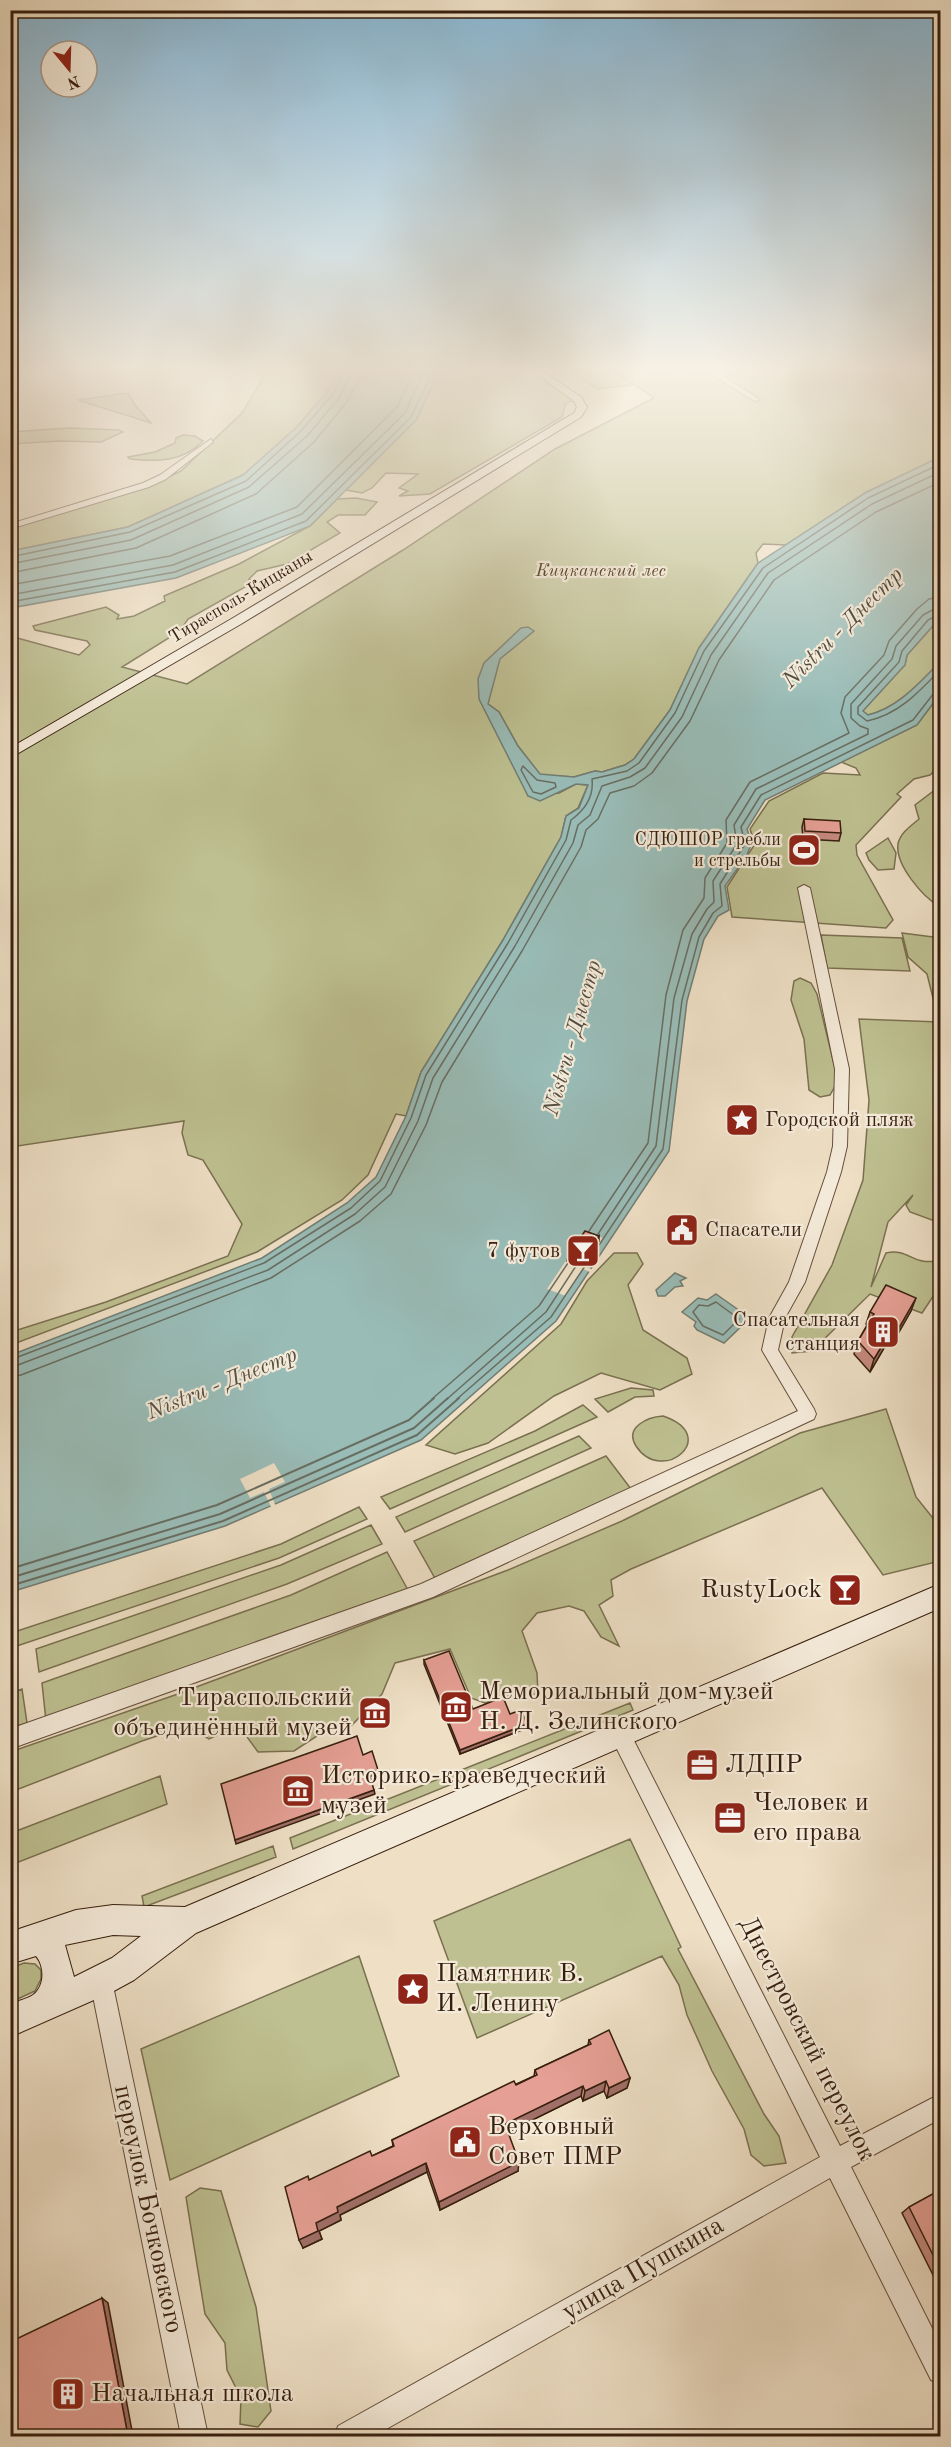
<svg xmlns="http://www.w3.org/2000/svg" width="951" height="2447" font-family="'Old Standard TT',serif">
  <style>
    .green { fill: #bec091; stroke: #7a7050; stroke-width: 1.5 }
    .water { fill: #99bcb7; stroke: #727d73; stroke-width: 1.5 }
    .pier { fill: #eedfc5 }
    .lines { fill: none; stroke-linecap: round; stroke-linejoin: round }
    .shore-far1 { stroke: #686e62; stroke-width: 1.5 }
    .shore { stroke: #686e62; stroke-width: 2 }
    .street-casing { stroke: #654f3c; stroke-width: 2 }
    .secondary-casing { stroke: #371f0e; stroke-width: 2 }
    .street { fill: #f4ead9; fill-rule: evenodd }
    .secondary { fill: #f4ead9; fill-rule: evenodd }
    .wall { fill: #c5897f; stroke: #371f0e; stroke-width: 1.5 }
    .shaded-wall { fill: #a06f68; stroke: #371f0e; stroke-width: 1.5 }
    .building { fill: #e59f94; stroke: #371f0e; stroke-width: 1.5 }
    .labels { text-anchor: middle; dominant-baseline: central; stroke-width: 4.5; stroke-linejoin: round; paint-order: stroke }
    .far-park-label { font-size: 18px; font-style: italic; fill: #604f35; stroke: #f4ead9 }
    .far-street-label { font-size: 18px; fill: #371f0e; stroke: #f4ead9 }
    .far-poi-label { font-size: 18px; fill: #371f0e; stroke: #f4ead9; text-anchor: end }
    .poi-label { font-size: 21px; fill: #371f0e; stroke: #f4ead9; text-anchor: start }
    .water-label { font-size: 22px; font-style: italic; fill: #544e41; stroke: #f4ead9 }
    .near-poi-label { font-size: 26px; fill: #371f0e; stroke: #f4ead9; text-anchor: start }
    .near-street-label { font-size: 26px; fill: #371f0e; stroke: #f4ead9 }
  </style>
  <rect width="100%" height="100%" fill="#eedfc5"/>
  <filter id="stains"><feTurbulence type="fractalNoise" baseFrequency=".00333" numOctaves="4"/><feColorMatrix values="0 0 0 0 .2 0 0 0 0 .09 0 0 0 0 .02 0 0 0 .5 -.17"/></filter>
  <radialGradient id="worn" r=".72"><stop offset=".6" stop-color="#630" stop-opacity="0"/><stop offset="1" stop-color="#630" stop-opacity=".3"/></radialGradient>
  <path class="green" d="M249,367H341L328,391L297,427L243,475L128,527L11,551V528L157,482L181,471L242,413L263,378Z
    M441,367H531L578,399L566,403L562,417L430,494L399,496L408,491L399,488L418,474L386,473L372,488L362,493L346,490L416,420Z
    M607,367L634,385L597,389L572,372Z
    M609,367H940V457L865,493L786,545L763,544L756,553L758,563L699,648L670,710L634,759L625,765L602,772L595,771L574,777L540,775L518,746L499,712L488,704L528,796L559,793L576,784L588,785L578,808L566,816L561,837L503,940L421,1072L406,1116L396,1114L368,1175L342,1200L257,1252L11,1345V1332L106,1302L228,1256L242,1224L203,1160L188,1155L182,1133L184,1121L11,1147L10,636L79,655L90,645L87,641L35,630L33,626L106,607L119,615L117,619L134,616L165,601L164,596L239,564L310,526L337,499L356,498L377,502L365,515H338L327,522L340,533L287,564L257,571L249,579L254,582L188,619L180,631L122,667L187,684L403,550L555,449L654,398Z
    M128,393L135,405L151,423L78,400Z
    M70,428L119,430L123,432L101,442L59,441L11,444V432Z
    M183,435L195,436L203,441C183,462 157,462 130,459L128,457L155,452L175,443L176,438Z
    M940,618V662C919,683 898,708 868,715L862,711L905,665L907,655Z
    M940,694V765L930,775L914,779L897,794L901,797L856,845L857,855L893,920L886,928L732,917L727,887L755,844L750,829L769,801L823,773L860,775L856,768L841,762L917,725Z
    M940,786V907C923,897 895,865 898,844C900,833 912,825 919,819L915,805Z
    M888,838L896,853L894,869L878,870L869,860L866,853Z
    M902,933L933,937L940,934V1223L910,1212L906,1205L913,1195L888,1222L871,1287L886,1253C909,1248 911,1265 937,1261L940,1256V1286L922,1313L870,1294L812,1351L792,1353V1337L832,1265L863,1180L869,1100L859,1019L939,1022L927,974L908,957Z
    M821,935L902,938L910,971L827,968Z
    M800,978L811,983L817,994L838,1081L830,1095L820,1097L809,1090L804,1039L791,1000L794,981Z
    M614,1253H637L643,1264L628,1285L643,1330L687,1358L692,1374L660,1390L601,1373L554,1396L488,1443L455,1454L426,1445L561,1324L587,1281Z
    M631,1388L653,1390L654,1396L635,1397L608,1412L595,1399Z
    M583,1405L597,1417L390,1509L381,1497L535,1431Z
    M886,1409L916,1497L940,1527V1561L883,1575L822,1488L631,1569L611,1580L613,1596L599,1605L619,1646L601,1637L584,1611L569,1606L537,1613L522,1631L537,1673L538,1694L514,1695L485,1703L471,1698L450,1649L395,1663L382,1694L351,1726L323,1732L294,1751L258,1752L242,1730L227,1731L209,1739L187,1726L142,1741L11,1792L10,1752L175,1695L508,1570L622,1521L800,1433Z
    M663,1416C722,1436 662,1486 636,1446C624,1427 648,1417 663,1416Z
    M579,1436L591,1448L405,1532L396,1517Z
    M606,1456L631,1489L436,1580L414,1541Z
    M359,1507L367,1519L279,1558L11,1648V1633L281,1544Z
    M371,1525L382,1544L287,1584L39,1672L36,1649L281,1565Z
    M387,1552L408,1590L46,1721L42,1683L291,1595Z
    M22,1689L27,1723L11,1728V1693Z
    M630,1703L633,1710L293,1849L290,1838Z
    M160,1776L167,1804L11,1865V1833Z
    M630,1839L681,1947L678,1949L764,2114L779,2136L786,2163L764,2166L751,2155L744,2129L712,2071L687,2015L679,1985L662,1956L477,2038L434,1921Z
    M273,1846L276,1857L144,1907L142,1896Z
    M359,1956L399,2076L170,2180L141,2049Z
    M24,1963L35,1964L41,1970V1979L35,1991L11,2002V1968Z
    M200,2188L221,2191L256,2307L271,2411L258,2427L240,2424L241,2398L227,2370L225,2343L205,2314L186,2197Z"/>
  <path class="water" d="M341,367H441L416,420L310,526L176,578L11,608V551L128,527L243,475L297,427L328,391Z
    M940,457V618L907,655L905,665L863,711L868,715C898,708 919,683 940,662V694L917,725L765,800L747,829L752,843L746,857L725,886L729,910L718,916L704,939L687,1001L669,1151L556,1321L421,1440L225,1526L11,1592V1355L262,1258L347,1203L376,1177L406,1116L421,1072L503,940L561,837L566,816L579,808L588,785L576,784L540,801L528,796L479,699L478,679L484,663L521,628L528,627L534,631L500,659L488,704L499,712L518,746L540,774L574,777L595,771L602,772L625,765L634,759L670,710L699,648L758,563L865,493Z
    M675,1273L686,1278L680,1281L683,1286L675,1287L665,1296H658L656,1290Z
    M716,1294L750,1318L724,1343L697,1330L694,1326L696,1322L682,1312L698,1298L707,1300Z"/>
  <path class="pier" d="M585,1232L603,1238L585,1266L593,1270L592,1273L583,1269L566,1296L547,1289Z
    M274,1463L285,1482L269,1489L276,1507L272,1509L264,1492L250,1498L240,1479Z"/>
  <g class="lines">
    <path class="shore-far1" d="M10,557L130,532L246,481L301,431L333,394L346,367
      M10,564L131,540L249,487L307,436L339,398L354,367
      M10,573L136,548L256,494L314,442L346,403L361,377L363,367
      M10,585L170,556L297,507L397,407L416,367
      M10,595L173,565L302,514L405,413L426,367
      M10,602L175,572L306,521L411,417L435,367
      M940,614L928,620L902,651L899,662L858,707V714L867,721C898,715 919,692 940,670
      M523,766L537,780L555,783L556,787L541,794L533,792L521,770Z
      M589,1231L648,1143L666,995L683,930L704,898L705,878L727,843L726,820L750,782L849,733L841,713L845,697L884,655L889,641L917,609L929,599L940,597
      M598,1234L656,1146L674,998L692,934L707,909L714,902L713,881L737,844L734,825L756,789L868,734V729L860,726L851,718V704L892,659L896,646L923,615L940,606
      M716,1302L739,1319L723,1335L703,1326L693,1312L699,1305L708,1306Z
      M10,1360L264,1263L351,1208L380,1181L411,1118L426,1075L508,943L566,840L571,820C585,810 594,797 592,779L627,771L639,763L675,713L704,651L763,568L868,498L940,464
      M10,1368L268,1270L355,1214L385,1187L418,1121L433,1078L515,946L573,843L578,825L590,815L602,786L630,777L645,768L682,717L711,655L768,573L872,504L940,472
      M10,1377L21,1375L271,1278L360,1221L391,1194L426,1125L442,1082L522,951L581,847L586,830L598,819L610,793L634,786L652,773L690,721L719,660L774,580L876,512L940,482
      M432,1399L539,1306L568,1263
      M447,1399L546,1312L576,1266
      M457,1399L551,1317L663,1149L682,1000L699,937L713,913L722,906L720,884L745,844L741,827L761,795L913,720L934,693L940,691"/>
    <path class="shore" d="M10,1569L217,1505L409,1420L434,1398
      M10,1578L220,1514L414,1428L448,1398
      M10,1586L223,1521L417,1435L459,1398"/>
    <g class="street-casing">
      <path id="street" d="M578,367H595L542,376L539,374Z
        M659,367L713,371L756,367L722,375L760,400L755,401L712,375Z
        M211,439L213,442L166,479L149,487L10,529V524L143,483L160,475Z
        M804,885L810,888L849,1069L847,1146L841,1172L805,1282L785,1318L778,1350L814,1409L816,1414L814,1419L433,1597L10,1749V1729L421,1584L798,1411L762,1350L769,1318L789,1282L827,1172L833,1146L835,1069L798,888Z
        M620,1724L627,1727L840,2146L940,2094V2119L851,2167L940,2344V2384L931,2380L830,2178L374,2436H335L338,2426L820,2157L613,1741L610,1734L613,1727Z
        M101,1970L109,1973L112,1981L208,2436H181L90,1981L93,1973Z"/>
    </g>
    <g class="secondary-casing">
      <path id="secondary" d="M527,367H537L581,397L587,407L581,417L241,624L10,758V748L233,618L574,413L577,407L574,401Z
        M940,1584V1608L196,1933L134,1980L112,1992L10,2037V2004C17,2001 27,1999 33,1995C45,1986 45,1967 36,1956L10,1964V1932L76,1910L113,1905L185,1907ZM113,1935L141,1936L112,1958L74,1977L65,1945Z"/>
    </g>
    <use href="#street" class="street"/>
    <use href="#secondary" class="secondary"/>
  </g>
  <path class="wall" d="M804,819L841,833L839,841L803,839L802,827Z
    M599,1241L581,1266L567,1261L568,1256Z
    M911,1311L895,1339L891,1336L870,1372L854,1354L858,1341L867,1325L866,1324L870,1312Z
    M424,1660L473,1709L510,1714L527,1728L460,1754L424,1664Z
    M589,2040L630,2078L627,2088L607,2098L604,2091L583,2101L581,2096L508,2132L518,2171L440,2210L427,2172L340,2215L341,2220L319,2231L322,2239L303,2248L309,2180L372,2156L393,2146L392,2140L534,2076L535,2070L588,2045Z
    M940,2190V2289L902,2213L909,2207Z"/>
  <path class="shaded-wall" d="M599,1236V1241L581,1266L582,1262Z
    M916,1298L911,1311L895,1339L900,1326Z
    M895,1324L891,1336L870,1372L874,1359Z
    M527,1724V1728L460,1754V1750Z
    M378,1770V1773L369,1777V1773Z
    M374,1790L375,1794L236,1844L235,1840Z
    M630,2078L627,2088L607,2098L609,2088Z
    M606,2081L604,2091L583,2101L585,2091Z
    M583,2086L581,2096L504,2134L505,2124Z
    M519,2162L518,2171L440,2210L439,2202Z
    M426,2163L427,2172L340,2215L341,2220L319,2231L322,2239L303,2248L299,2240L316,2223L337,2207Z
    M102,2298L108,2303L133,2436H128Z"/>
  <path class="building" d="M804,819L840,821L841,833L805,831Z
    M585,1231L599,1236L582,1262L568,1256Z
    M886,1285L916,1298L900,1326L895,1324L874,1359L858,1341L874,1314L870,1312Z
    M449,1651L473,1709L503,1697L510,1714L521,1710L527,1724L460,1750L424,1660Z
    M357,1736L363,1755L372,1751L378,1770L369,1773L374,1790L235,1840L221,1784Z
    M609,2030L630,2078L609,2088L606,2081L585,2091L583,2086L505,2124L519,2162L439,2202L426,2163L337,2207L338,2212L316,2223L318,2231L299,2240L285,2187L308,2176L309,2180L370,2151L372,2156L394,2146L392,2140L425,2124L514,2081L516,2085L537,2075L535,2070L591,2044L589,2040Z
    M940,2190V2269L909,2207Z
    M102,2298L128,2436H10V2342Z"/>
  <linearGradient id="sky" x2="0" y2="1"><stop stop-color="#88b7d4"/><stop offset="0.52" stop-color="#f7f1e5"/><stop offset="1" stop-color="#f7f1e5" stop-opacity="0"/></linearGradient>
  <rect width="951" height="710" fill="url(#sky)"/>
  <defs>
    <g id="stadium-square" transform="scale(1.725)"><rect x="-9" y="-9" width="18" height="18" rx="4" fill="#8f2418" stroke="#f4ead9"/><path d="M0-5a6.5 5 0 1 0 0 10a6.5 5 0 1 0 0-10ZM-3.5-1.8h7v3.6h-7Z" fill="#fff"/></g>
    <g id="sight-square" transform="scale(1.725)"><rect x="-9" y="-9" width="18" height="18" rx="4" fill="#8f2418" stroke="#f4ead9"/><path d="M0-6L1.8-2.2L6-1.7L2.9 1.2L3.7 5.4L0 3.3L-3.7 5.4L-2.9 1.2L-6-1.7L-1.8-2.2Z" fill="#fff"/></g>
    <g id="civic-square" transform="scale(1.725)"><rect x="-9" y="-9" width="18" height="18" rx="4" fill="#8f2418" stroke="#f4ead9"/><path d="M-.6-6.5H3V-4.5H.6V-3L4-1V1h2V6H-6V1h2V-1L-.6-3ZM-1.2 2.5V6h2.4V2.5Z" fill="#fff"/></g>
    <g id="bar-square" transform="scale(1.725)"><rect x="-9" y="-9" width="18" height="18" rx="4" fill="#8f2418" stroke="#f4ead9"/><path d="M-6-5H6L.8 .8V4.5H3.5V6h-7V4.5H-.8V.8Z" fill="#fff"/></g>
    <g id="building-square" transform="scale(1.725)"><rect x="-9" y="-9" width="18" height="18" rx="4" fill="#8f2418" stroke="#f4ead9"/><path d="M-4-6H4V6H1V3H-1V6H-4ZM-2.5-4.3h1.7v1.8h-1.7ZM.8-4.3h1.7v1.8H.8ZM-2.5-1h1.7V.8h-1.7ZM.8-1h1.7V.8H.8Z" fill="#fff"/></g>
    <g id="museum-square" transform="scale(1.725)"><rect x="-9" y="-9" width="18" height="18" rx="4" fill="#8f2418" stroke="#f4ead9"/><path d="M0-6L6-3V-2H-6V-3ZM-5-1h2V3h-2ZM-1-1h2V3h-2ZM3-1h2V3H3ZM-6 4H6V6H-6Z" fill="#fff"/></g>
    <g id="office-square" transform="scale(1.725)"><rect x="-9" y="-9" width="18" height="18" rx="4" fill="#8f2418" stroke="#f4ead9"/><path d="M-6-3h4V-5.5h4V-3h4V5H-6ZM-1-4.5V-3h2v-1.5ZM-6 0V1H6V0Z" fill="#fff"/></g>
  </defs>
  <g fill-rule="evenodd">
    <use href="#stadium-square" x="804" y="850"/>
    <use href="#sight-square" x="742" y="1120"/>
    <use href="#civic-square" x="682" y="1230"/>
    <use href="#bar-square" x="583" y="1251"/>
    <use href="#building-square" x="883" y="1332"/>
    <use href="#bar-square" x="845" y="1590"/>
    <use href="#museum-square" x="456" y="1707"/>
    <use href="#museum-square" x="375" y="1713"/>
    <use href="#office-square" x="702" y="1765"/>
    <use href="#museum-square" x="298" y="1791"/>
    <use href="#office-square" x="730" y="1818"/>
    <use href="#sight-square" x="413" y="1989"/>
    <use href="#civic-square" x="465" y="2142"/>
    <use href="#building-square" x="68" y="2394"/>
  </g>
  <g class="labels">
    <g class="far-park-label">
      <text x="601" y="571">Кицканский лес</text>
    </g>
    <g class="far-street-label">
      <text transform="translate(241 597) rotate(-31)">Тирасполь-Кицканы</text>
    </g>
    <g class="far-poi-label">
      <text x="781" y="840">СДЮШОР гребли<tspan x="781" dy="21">и стрельбы</tspan></text>
    </g>
    <g class="poi-label">
      <text x="765" y="1120">Городской пляж</text>
      <text x="705" y="1230">Спасатели</text>
      <text x="560" y="1251" text-anchor="end">7 футов</text>
      <text x="860" y="1320" text-anchor="end">Спасательная<tspan x="860" dy="24">станция</tspan></text>
    </g>
    <g class="water-label">
      <text transform="translate(843 628) rotate(-45)">Nistru - Днестр</text>
      <text transform="translate(573 1038) rotate(-74)">Nistru - Днестр</text>
      <text transform="translate(222 1384) rotate(-22)">Nistru - Днестр</text>
    </g>
    <g class="near-poi-label">
      <text x="822" y="1590" text-anchor="end">RustyLock</text>
      <text x="479" y="1692">Мемориальный дом-музей<tspan x="479" dy="30">Н. Д. Зелинского</tspan></text>
      <text x="352" y="1698" text-anchor="end">Тираспольский<tspan x="352" dy="30">объединённый музей</tspan></text>
      <text x="725" y="1765">ЛДПР</text>
      <text x="321" y="1776">Историко-краеведческий<tspan x="321" dy="30">музей</tspan></text>
      <text x="753" y="1803">Человек и<tspan x="753" dy="30">его права</tspan></text>
      <text x="436" y="1974">Памятник В.<tspan x="436" dy="30">И. Ленину</tspan></text>
      <text x="488" y="2127">Верховный<tspan x="488" dy="30">Совет ПМР</tspan></text>
      <text x="91" y="2394">Начальная школа</text>
    </g>
    <g class="near-street-label">
      <text transform="translate(807 2039) rotate(63)">Днестровский переулок</text>
      <text transform="translate(148 2209) rotate(78)">переулок Бочковского</text>
      <text transform="translate(643 2269) rotate(-30)">улица Пушкина</text>
    </g>
  </g>
  <rect width="951" height="2447" fill="none" stroke="#eedfc5" stroke-width="36"/>
  <rect x="12" y="12" width="927" height="2423" fill="none" stroke="#371f0e" stroke-width="3"/>
  <rect x="18" y="18" width="915" height="2411" fill="none" stroke="#371f0e" stroke-width="1.5"/>
  <g transform="translate(69 69) rotate(161)"><circle r="28" fill="#f4ead9" stroke="#a89988" stroke-width="1.5"/>
  <path d="M0-4.5L10 22L0 15L-10 22Z" fill="#8f2418"/>
  <text y="-9" font-size="16" font-weight="bold" text-anchor="middle" fill="#371f0e">N</text>
  </g>
  <rect width="100%" height="100%" filter="url(#stains)"/>
  <rect width="100%" height="100%" fill="url(#worn)"/>
</svg>
